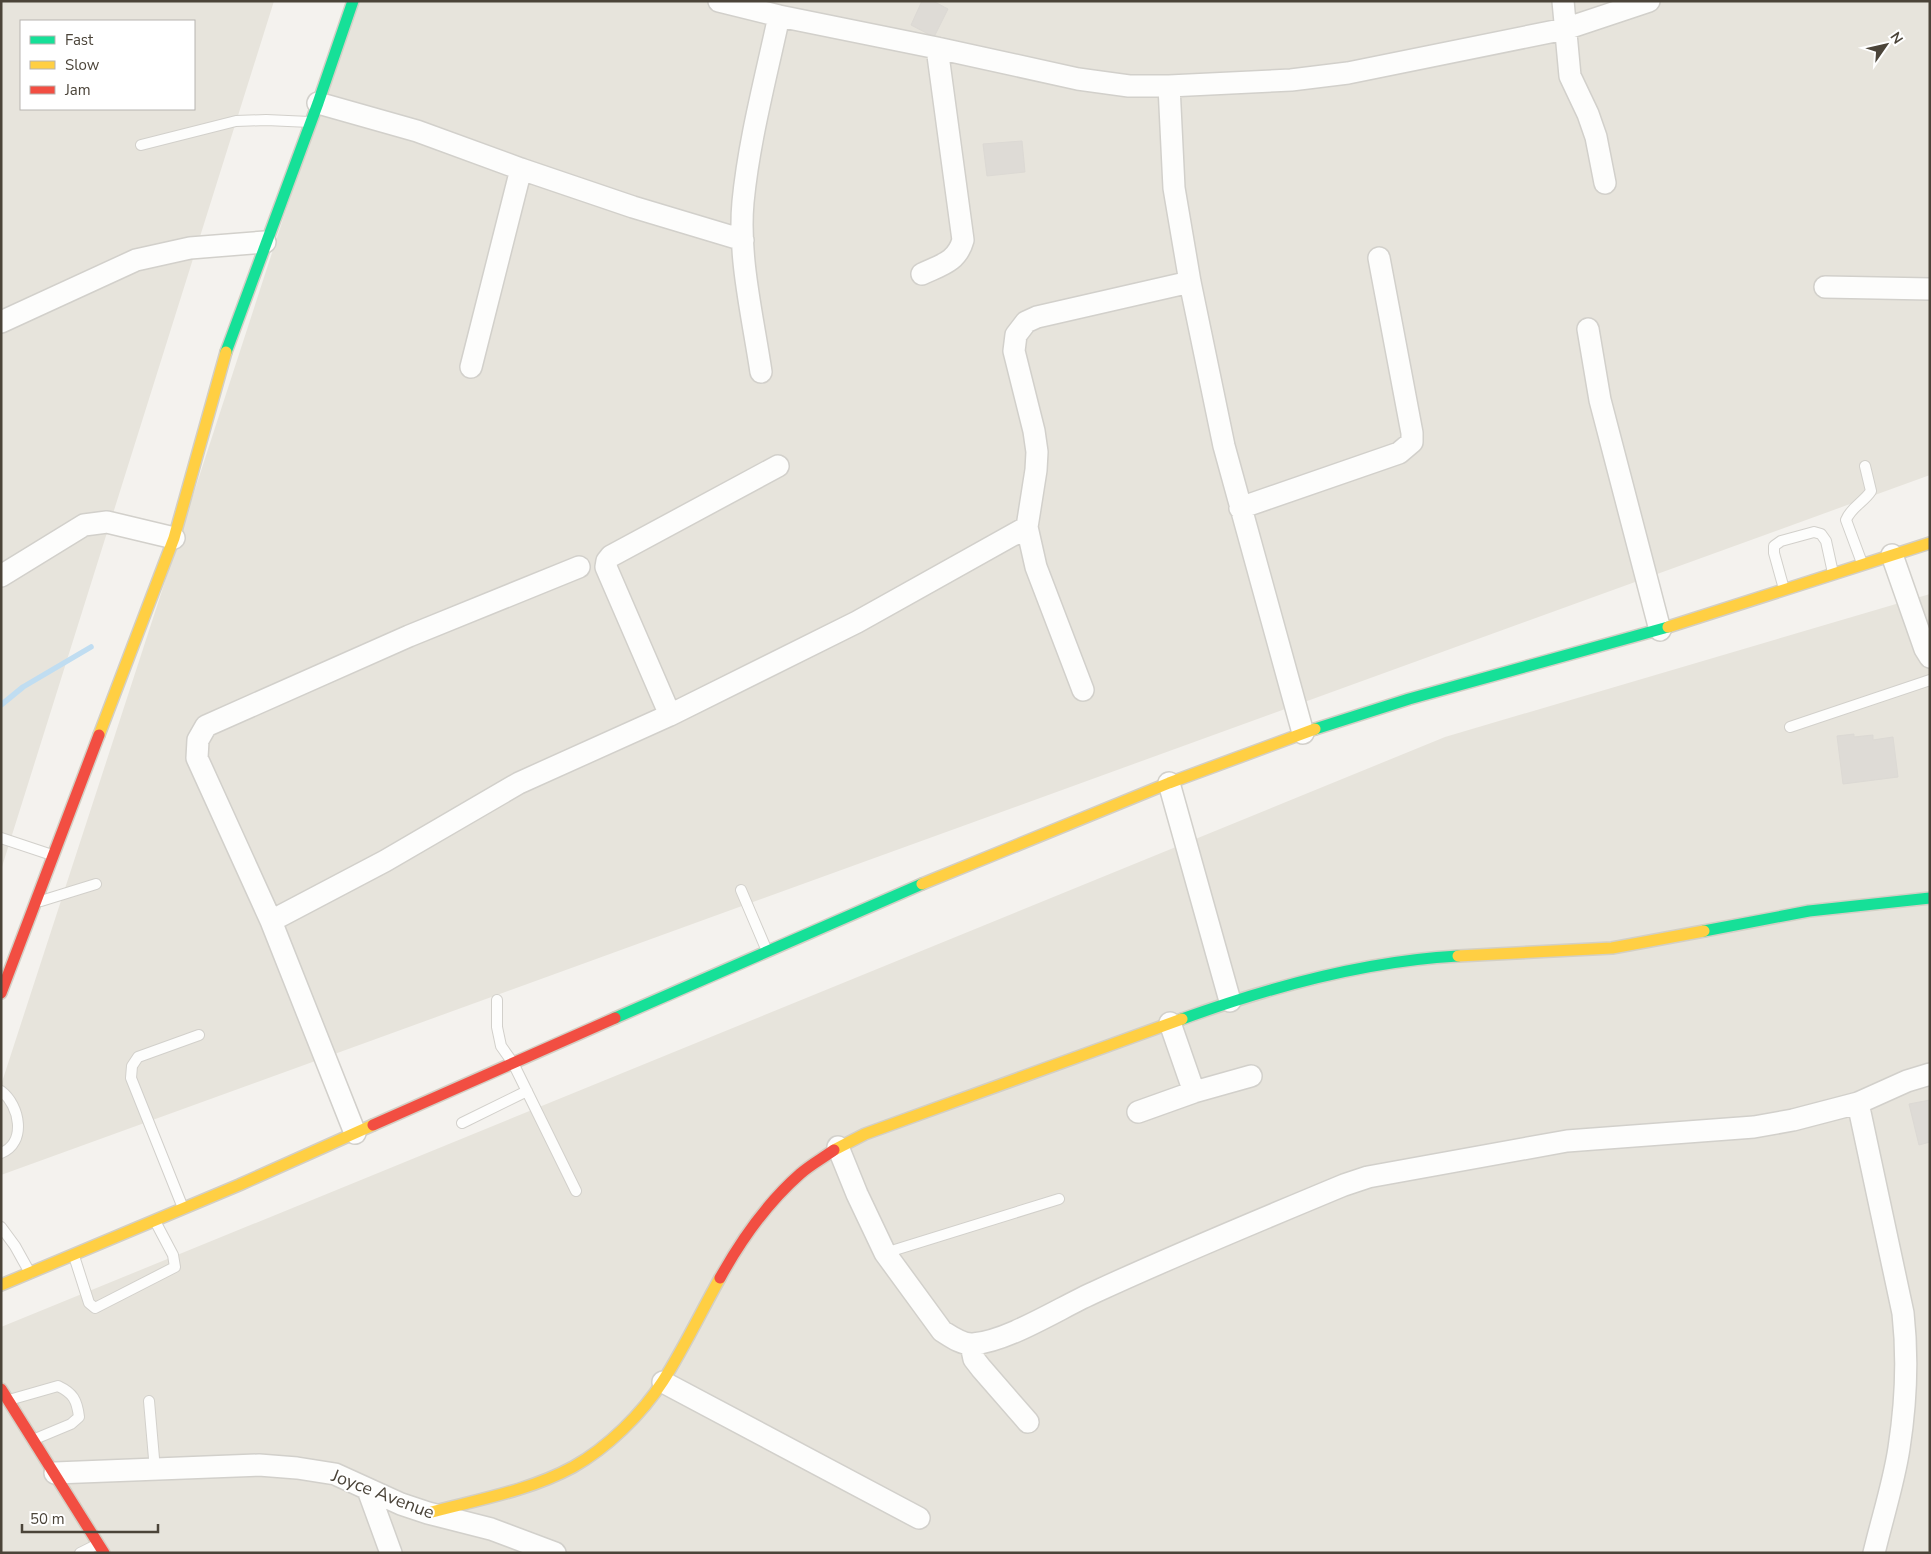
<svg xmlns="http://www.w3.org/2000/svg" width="1931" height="1554" font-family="'Nunito Sans',sans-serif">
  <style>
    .residential { fill: #e7e4dc; fill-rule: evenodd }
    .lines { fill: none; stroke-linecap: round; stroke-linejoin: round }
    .stream { stroke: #c0ddf1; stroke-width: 5.5 }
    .building { fill: #dedbd6; stroke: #dcd9d4 }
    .lane-casing { stroke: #d2d0cb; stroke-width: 12 }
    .street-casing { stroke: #d2d0cb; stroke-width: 24 }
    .fast-casing { stroke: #d3cfc5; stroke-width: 14 }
    .slow-casing { stroke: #d3cfc5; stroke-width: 14 }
    .jam-casing { stroke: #d3cfc5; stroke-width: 14 }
    .lane { stroke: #fdfdfc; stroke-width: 10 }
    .street { stroke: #fdfdfc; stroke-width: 21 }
    .fast { stroke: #16e098; stroke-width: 11 }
    .slow { stroke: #ffcf43; stroke-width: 11 }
    .jam { stroke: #f24e42; stroke-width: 11 }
    .labels { text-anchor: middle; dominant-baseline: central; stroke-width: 4; stroke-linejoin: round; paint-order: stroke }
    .street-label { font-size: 18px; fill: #4b4439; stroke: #fff }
  </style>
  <rect width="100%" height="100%" fill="#f4f2ee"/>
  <path class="residential" d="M1,1H274L1,870ZM21,21H194V109H21Z
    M354,1H1930V475L1,1175V1085Z
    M1930,594V1553H1V1327L1445,737Z"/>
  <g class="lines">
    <path class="stream" d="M1,705L23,687L91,647"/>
  </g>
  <path class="building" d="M922,1H933L948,9L934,37L911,25Z
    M1022,141L1025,172L987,176L983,144Z
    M1854,734V737L1873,735V740L1893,737L1898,777L1843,784L1837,736Z
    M1930,1100V1142L1919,1145L1909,1104Z"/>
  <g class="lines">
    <g class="lane-casing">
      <path id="lane" d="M141,145L236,121L266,120L310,122
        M1862,563L1846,520C1851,507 1864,502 1871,491L1865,466
        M1784,589L1774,553V546L1781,541L1814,532L1821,534L1826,541L1833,573
        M1790,727L1930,680
        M1,838L52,855
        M741,890L767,951
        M41,901L96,884
        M497,1000V1027L501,1046L513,1063L576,1191
        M1,1091C20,1105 27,1143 1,1153
        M462,1123L527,1091
        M183,1208L131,1078L132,1066L138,1057L199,1035
        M1,1227L15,1246L30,1273
        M885,1253L1059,1199
        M74,1256L89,1303L95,1308L175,1267L173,1255L155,1221
        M9,1400L58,1386C73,1393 77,1400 79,1417L71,1424L35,1439
        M149,1401L155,1470
        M80,1553L98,1544"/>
    </g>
    <g class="street-casing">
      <path id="street" d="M719,1L779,16L937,48L1078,79L1129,86H1169L1291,80L1348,73L1565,29L1649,1
        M1563,1L1570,76L1588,114L1596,137L1605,183
        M1169,86L1174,188L1190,282L1224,446L1303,733
        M318,103L417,131L521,169L633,207L743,240
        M922,274C941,265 957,262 963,240L937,48
        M1825,287L1930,289
        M1,322L136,260L190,248L265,242
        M1588,329L1600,400L1660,630
        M471,367L521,169
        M761,372C753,318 738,257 743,202C749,140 766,77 779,16
        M1240,508L1399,453L1412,442V433L1379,258
        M1892,555L1925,649L1930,657
        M1,576L84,525L107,522L174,538
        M1083,690L1036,567L1027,527L1036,470L1037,452L1034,431L1014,351L1016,335L1026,322L1037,317L1190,282
        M670,715L606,567L607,561L611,556L778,466
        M1169,783L1230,1001
        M271,921L385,861L519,783L670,715L857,622L1027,527
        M1170,1023L1194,1092
        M1858,1103L1903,1313C1908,1358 1906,1403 1899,1448C1894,1482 1882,1519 1874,1553
        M1138,1112L1194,1092L1251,1076
        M355,1133L271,921L197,758L198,740L206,726L409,636L579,567
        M838,1147L857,1194L885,1253L942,1331C950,1336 962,1345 973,1344C1009,1341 1061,1307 1095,1292C1177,1254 1260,1220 1344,1185L1368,1177L1567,1141L1754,1127L1793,1120L1858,1103L1907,1081L1930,1074
        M971,1345L974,1359L981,1368L1028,1422
        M663,1382L919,1518
        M55,1473L259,1465L297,1468L335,1474L401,1504L428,1513L491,1529L555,1553
        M368,1490L391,1553"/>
    </g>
    <g class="fast-casing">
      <path id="fast" d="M226,352L318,103L353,1
        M1315,729L1409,699L1668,627
        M1704,931L1809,911L1930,898
        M615,1018L922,884
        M1182,1019C1270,987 1364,961 1458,956"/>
    </g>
    <g class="slow-casing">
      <path id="slow" d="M1668,627L1930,543
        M99,735L174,538L226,352
        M922,884L1169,783L1315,729
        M1458,956L1612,948L1704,931
        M834,1150L865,1134L1182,1019
        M1,1285L239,1185L373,1125
        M428,1513C476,1500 529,1491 573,1467C607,1448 642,1414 663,1381C684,1348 701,1312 720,1278"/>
    </g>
    <g class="jam-casing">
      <path id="jam" d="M1,993L99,735
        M373,1125L615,1018
        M720,1278C741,1240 767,1203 800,1174C810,1165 823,1158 834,1150
        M1,1389L104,1553"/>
    </g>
    <use href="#lane" class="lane"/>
    <use href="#street" class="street"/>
    <use href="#fast" class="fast"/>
    <use href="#slow" class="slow"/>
    <use href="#jam" class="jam"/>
  </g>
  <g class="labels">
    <g class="street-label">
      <text transform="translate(383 1494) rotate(21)">Joyce Avenue</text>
    </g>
  </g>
  <rect width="1931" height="1554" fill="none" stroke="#4b4439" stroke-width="5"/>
  <rect x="20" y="20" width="175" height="90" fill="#ffffff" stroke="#b7b4b0"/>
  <rect x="30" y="36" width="25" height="8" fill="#16e098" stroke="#b7b4b0"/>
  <text x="65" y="45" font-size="15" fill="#4b4439">Fast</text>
  <rect x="30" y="61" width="25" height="8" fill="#ffcf43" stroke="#b7b4b0"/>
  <text x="65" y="70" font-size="15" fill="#4b4439">Slow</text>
  <rect x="30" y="86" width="25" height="8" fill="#f24e42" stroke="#b7b4b0"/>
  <text x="65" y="95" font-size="15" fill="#4b4439">Jam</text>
  <g transform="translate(1886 45) rotate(56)" stroke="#ffffff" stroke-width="4" paint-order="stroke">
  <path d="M0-4L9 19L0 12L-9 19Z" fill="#4b4439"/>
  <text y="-8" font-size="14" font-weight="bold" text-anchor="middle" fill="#4b4439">N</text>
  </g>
  <path d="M22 1524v8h136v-8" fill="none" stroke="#4b4439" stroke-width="2.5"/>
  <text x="30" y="1524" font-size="15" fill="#4b4439" stroke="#ffffff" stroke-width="4" paint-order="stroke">50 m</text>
</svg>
